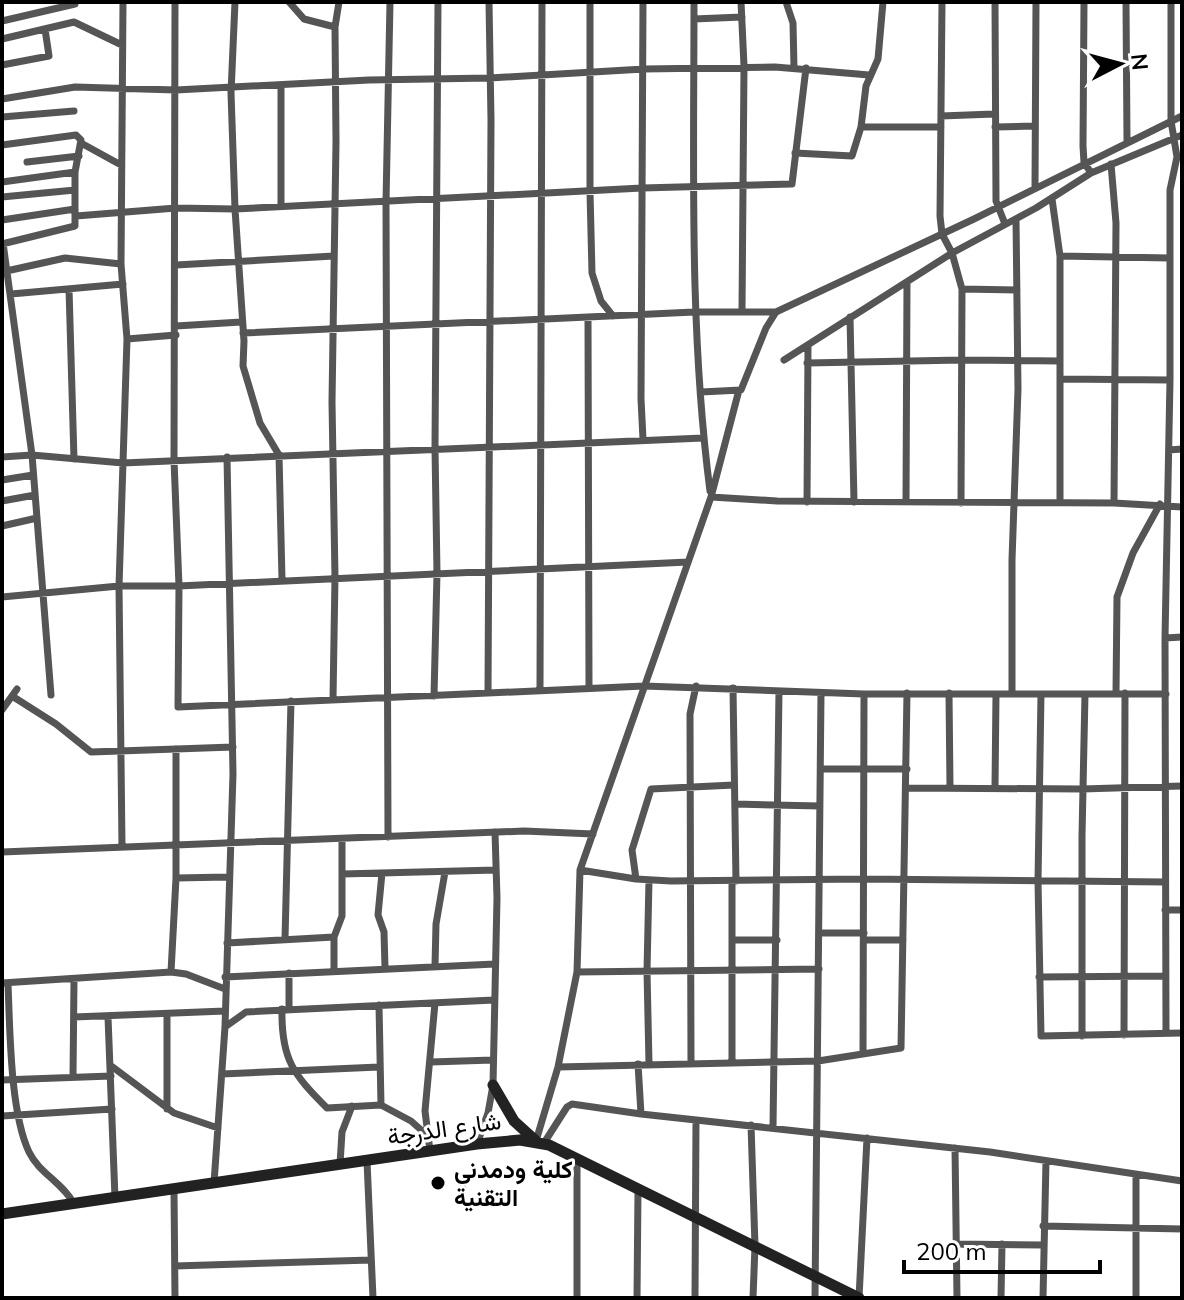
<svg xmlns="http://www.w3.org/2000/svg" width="1184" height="1300" font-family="Mulish,Vazirmatn,sans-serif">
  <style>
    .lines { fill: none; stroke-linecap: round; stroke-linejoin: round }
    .street { stroke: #555; stroke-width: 7 }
    .secondary { stroke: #222; stroke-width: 11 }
    .poi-dot { fill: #000; stroke: #fff; stroke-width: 3 }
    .labels { text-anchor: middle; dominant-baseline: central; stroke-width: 6; stroke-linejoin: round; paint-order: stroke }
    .street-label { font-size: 24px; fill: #000; stroke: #fff }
    .poi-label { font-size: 24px; font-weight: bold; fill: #000; stroke: #fff; text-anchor: start }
  </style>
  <rect width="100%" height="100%" fill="#fff"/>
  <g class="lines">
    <path class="street" d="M175,2L174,460L179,586L178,707L644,686L864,694H1166
      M235,2L231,93L235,209L244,341L243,366L260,423L279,455L282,579
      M289,2L304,19L335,27
      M590,2V192L592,273L601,301L613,316
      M643,2L641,399L643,439
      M694,2C694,165 689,329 710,491
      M741,2L744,66L742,311
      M786,2L793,23L794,68
      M942,2L940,216L942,234L952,253L962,289L961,503
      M995,2L996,201L1005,224
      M1084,2L1083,146L1084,162L1091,173
      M1126,2L1127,141
      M694,19L742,17
      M2,21L75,4
      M2,39L74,22L122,45
      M2,65L49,56L45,29
      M281,85V206
      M2,99L75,87L176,90L369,80L490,78L644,69L775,67L869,75
      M941,116L994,114
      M2,117L74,111
      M861,127H941
      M995,127L1034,126
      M81,143L121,165
      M2,145L76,135L81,140L75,172V226L2,244
      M795,153L852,156L861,127L866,86L878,59L883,2
      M27,162L79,156
      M1111,164L1116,223L1114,503
      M2,182L75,172
      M1035,187L1036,2
      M2,197L75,190
      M1052,199L1060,256V502
      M76,216L176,208L235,209L642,188L792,184L806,68
      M2,220L75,209
      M3,243L32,455L51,695
      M1060,256L1170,258
      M176,265L334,256
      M2,272L65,258L121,264
      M69,289L74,459
      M962,289L1017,290
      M11,294L123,284
      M588,317L589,687
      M850,317L854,502
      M176,326L241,322
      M243,333L694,312H776L974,219L1182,116
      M127,339L176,335
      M784,360L952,253L1036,208L1091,173L1182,135
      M807,363L962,360L1060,361
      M1060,379L1170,380
      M701,392L741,390L766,328L776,312
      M1169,450L1182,449
      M2,457L32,455L123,463L703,438
      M2,480L33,475
      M711,497L777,501L1114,503L1182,507
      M2,501L35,495
      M807,502L808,346
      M906,502L907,282
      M2,526L37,518
      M2,597L119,586H179L688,562
      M1165,638L1182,637
      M733,688L736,881
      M540,689L542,2
      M488,693L491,120L489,2
      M949,693L950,787
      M1012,693V560L1018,389L1016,219
      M1116,693L1117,597L1133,553L1160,504
      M1041,694L1038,881L1041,1036L1182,1033
      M12,696L56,724L91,752L233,747
      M434,696L437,573L435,448L438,2
      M333,699L335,577L332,402L336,142L335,27L339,2
      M2,710L17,689
      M821,769H907
      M907,788L1082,789L1182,786
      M995,788L996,694
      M735,804L820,806
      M388,837L386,202L390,2
      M122,846L119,586L127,339L121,264L123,2
      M2,852L524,831L593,834
      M580,870L636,879L671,881L863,879L1165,882
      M382,873L378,915L384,932L385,968
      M342,874L496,870
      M176,878L228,877
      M636,879L632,850L651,789L734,785
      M649,880L647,971L649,1064
      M1165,910H1182
      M820,933H864
      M285,939L291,701
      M732,940H777
      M864,940H903
      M227,943L334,937
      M435,966L436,924L445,872
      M334,971V937L342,916V839
      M171,972L176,878V749
      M577,972L819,969
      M225,977L495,964
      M1039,977L1165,976
      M2,983L171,972L186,974L225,989
      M8,984C10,1029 10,1112 29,1152C39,1173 63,1183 74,1204
      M379,1005L381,1105
      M282,1009C281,1059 293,1074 327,1108L381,1105L411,1121L428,1136
      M289,1009V973
      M167,1015V1109
      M74,1017L225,1011
      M108,1017L115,1198
      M225,1027L246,1012L494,1000
      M1166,1033L1165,638L1170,380V190L1177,157L1171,121V2
      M1124,1035L1125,693
      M1082,1036V836L1085,694
      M863,1054L864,694
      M431,1062L493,1060
      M691,1063L690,714L696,686
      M732,1063V881
      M638,1064L641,1114
      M110,1065L174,1113L218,1128
      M558,1067L818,1061L901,1048L907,693
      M222,1074L379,1067
      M73,1077L74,980
      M2,1080L111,1076
      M2,1116L112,1109
      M751,1125L755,1246L753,1298
      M773,1127L779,691
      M536,1141L558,1067L577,972L580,870L711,497L739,390
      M544,1143L567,1107L572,1104L641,1114L990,1152L1182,1181
      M477,1144L488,1113L493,1085L497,898L495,832
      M955,1148L957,1298
      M430,1151L425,1111L435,1003
      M367,1161L373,1298
      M340,1164L342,1132L352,1106
      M214,1183L225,1027L233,774L227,457
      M174,1190L175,1298
      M1043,1226L1182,1229
      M956,1244L1043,1245
      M175,1266L371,1260
      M577,1298V1159
      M637,1298L638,1190
      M695,1298L696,1120
      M815,1298L821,693
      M859,1298L867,1138
      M1001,1298L1002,1244
      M1043,1298L1046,1161
      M1136,1298V1175"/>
    <path class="secondary" d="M493,1085L514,1121L536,1141
      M2,1214L477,1144L520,1140L549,1145L859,1298"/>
  </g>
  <circle class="poi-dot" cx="438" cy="1183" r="8"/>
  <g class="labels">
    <g class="street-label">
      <text transform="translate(444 1128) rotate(-8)">شارع الدرجة</text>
    </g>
    <g class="poi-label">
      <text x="454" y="1169">كلية ودمدني<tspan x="454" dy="28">التقنية</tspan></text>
    </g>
  </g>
  <rect width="1184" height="1300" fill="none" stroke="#000000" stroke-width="8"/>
  <g transform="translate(1120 64) rotate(84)" stroke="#ffffff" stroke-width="6" paint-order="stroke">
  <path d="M0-6L14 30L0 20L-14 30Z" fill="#000000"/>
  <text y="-12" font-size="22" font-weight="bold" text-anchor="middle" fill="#000000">N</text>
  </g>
  <path d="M904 1260v12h196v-12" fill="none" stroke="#000000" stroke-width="4"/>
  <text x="916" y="1260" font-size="24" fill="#000000" stroke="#ffffff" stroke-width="6" paint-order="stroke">200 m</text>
</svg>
